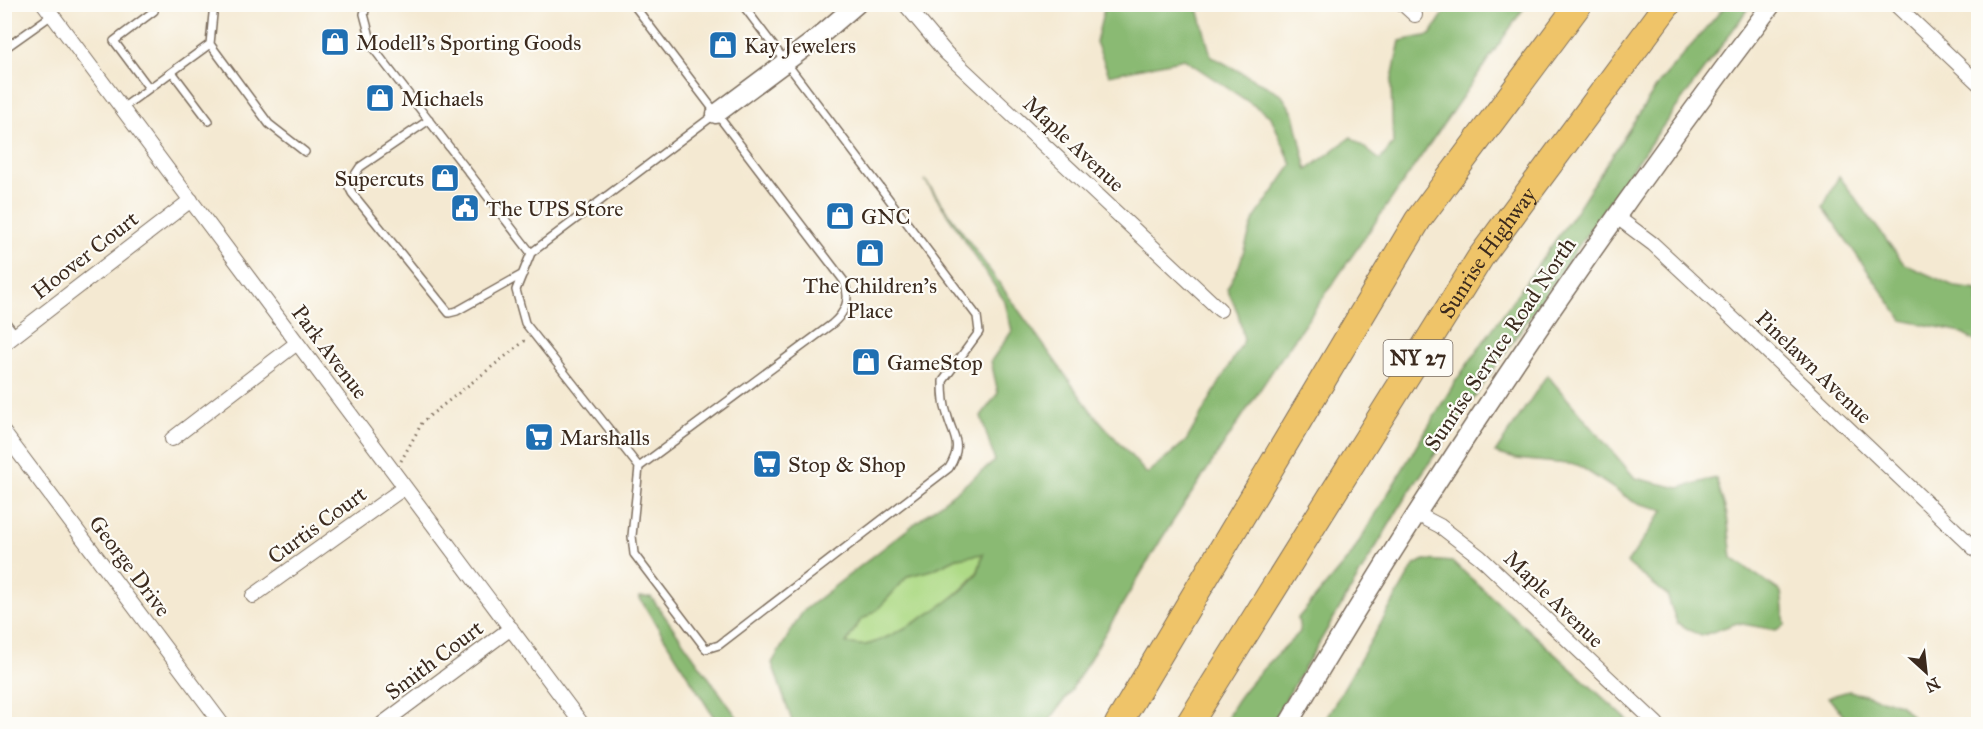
<svg xmlns="http://www.w3.org/2000/svg" width="1983" height="729" font-family="'IM FELL Great Primer',serif">
  <style>
    .green { fill: #aeda86; stroke: #748252; stroke-width: 1.5 }
    .forest { fill: #8aba73; stroke: #627248; stroke-width: 1.5; fill-rule: evenodd }
    .lines { fill: none; stroke-linecap: round; stroke-linejoin: round }
    .service-casing { stroke: #7c6d5d; stroke-width: 10 }
    .minor-casing { stroke: #7c6d5d; stroke-width: 16 }
    .tertiary-casing { stroke: #7c6d5d; stroke-width: 21 }
    .motorway-casing { stroke: #7c6d5d; stroke-width: 28 }
    .path { stroke: #7c6d5d; stroke-width: 3; stroke-dasharray: 1.5 4.5; stroke-linecap: butt }
    .service { stroke: #fff; stroke-width: 7 }
    .minor { stroke: #fff; stroke-width: 14 }
    .tertiary { stroke: #fff; stroke-width: 18 }
    .motorway { stroke: #efc469; stroke-width: 26 }
    .labels { text-anchor: middle; dominant-baseline: central; stroke-width: 4.5; stroke-linejoin: round; paint-order: stroke }
    .shield { fill: #fdfcf7; stroke: #75695f; stroke-width: 1.5 }
    .shield-label { font-size: 21px; font-weight: bold; fill: #3b2a1e }
    .poi-label { font-size: 22px; fill: #3b2a1e; stroke: #fdfcf7; text-anchor: start }
    .street-label { font-size: 22px; fill: #3b2a1e; stroke: #fdfcf7 }
  </style>
  <rect width="100%" height="100%" fill="#fdfcf7"/>
  <filter id="ink" filterUnits="userSpaceOnUse"><feTurbulence type="fractalNoise" baseFrequency=".0167" numOctaves="2"/><feDisplacementMap in="SourceGraphic" scale="12" xChannelSelector="R" yChannelSelector="G"/><feConvolveMatrix kernelMatrix="1 2 1 2 8 2 1 2 1" color-interpolation-filters="sRGB"/></filter>
  <filter id="wash" filterUnits="userSpaceOnUse"><feTurbulence type="fractalNoise" baseFrequency=".008" numOctaves="4" result="noise"/><feDisplacementMap in="SourceGraphic" scale="24" xChannelSelector="R" yChannelSelector="G"/><feGaussianBlur stdDeviation="1.35" result="paint"/><feColorMatrix in="noise" values="0 0 0 0 0 0 0 0 0 0 0 0 0 0 0 0 0 1.4 0 .05"/><feComposite in="paint" operator="in"/></filter>
  <g filter="url(#wash)">
    <rect width="100%" height="100%" fill="#f4e9d2"/>
    <path class="green" d="M983,553C981,560 980,570 975,575C955,600 897,641 865,645C859,646 851,644 846,643L860,621L878,609L908,576L932,570L957,558Z"/>
    <path class="forest" d="M1105,5H1197L1211,56L1281,94L1294,114L1307,170L1351,137L1380,160L1393,144L1391,83L1400,41L1430,35L1449,5H1526L1275,367L1162,538L1070,692L1047,724H793L772,663L803,611L995,461L981,416L998,393L991,361L1012,331L1005,302L925,180L1091,411L1147,474L1186,441L1244,340L1238,313L1227,289L1239,266L1254,219L1292,165L1271,117L1184,59L1109,75L1096,42ZM983,554C981,560 980,567 978,572C967,594 889,641 865,645C859,646 852,644 846,643L860,621L878,609L908,576L932,570L957,558Z
      M1726,5H1751L1631,170L1405,498L1271,724H1227C1226,701 1282,650 1300,632L1298,618L1351,555L1455,382L1574,214L1659,83Z
      M1839,176L1904,264L1956,287L1978,290V343L1957,331L1902,320L1823,207Z
      M1547,375L1635,478L1679,488L1716,478L1727,515L1732,558L1781,592L1785,625L1776,630L1737,623L1701,636L1677,623L1667,595L1627,563L1664,510L1634,502L1578,465L1516,459L1495,453Z
      M1425,560L1453,562L1632,724H1323L1415,564Z
      M639,597H651L742,724H718Z
      M1849,691L1900,704L1919,724H1850L1828,697Z"/>
  </g>
  <g filter="url(#ink)">
    <g class="lines">
      <g class="service-casing">
        <path id="service" d="M214,4L210,44L269,124L305,152
          M367,4L364,14L373,48L531,253
          M633,4L844,281C851,299 846,312 832,324L639,467
          M4,49L52,15
          M172,72L209,121
          M149,88L114,41L154,11
          M121,109L210,44
          M714,115L531,253L516,290L525,323L639,467L632,536L634,554L706,649L719,645L949,468C964,443 953,438 947,414C943,403 943,392 943,381L979,332L977,316L742,4
          M429,120L360,167L348,185L352,193L449,313L457,311L523,274
          M4,320L16,335"/>
      </g>
      <g class="minor-casing">
        <path id="minor" d="M44,4L582,724
          M905,4L946,53L1220,310
          M1403,4L1415,15
          M1895,4L1978,83
          M1617,217L1653,244L1726,312L1978,552
          M4,344L191,200
          M4,433L222,724
          M172,439L297,343
          M1415,513L1440,526L1480,557L1657,724
          M253,596L405,487
          M382,724L511,628"/>
      </g>
      <g class="tertiary-casing">
        <path id="tertiary" d="M716,114L815,40L857,4
          M1288,724C1434,475 1597,235 1772,4"/>
      </g>
      <g class="motorway-casing">
        <g id="motorway">
          <path d="M1118,724L1418,220L1579,4"/>
          <path id="s1" d="M1189,724L1480,258L1668,4"/>
        </g>
      </g>
      <path class="path" d="M401,461L423,421L526,340"/>
      <use href="#service" class="service"/>
      <use href="#minor" class="minor"/>
      <use href="#tertiary" class="tertiary"/>
      <use href="#motorway" class="motorway"/>
    </g>
  </g>
  <defs>
    <g id="shop-square" transform="scale(1.5)"><rect x="-9" y="-9" width="18" height="18" rx="4" fill="#1f6fb2" stroke="#fdfcf7"/><path d="M-5-2.5h2.3a2.7 3.5 0 0 1 5.4 0H5L5.5 6h-11ZM-1.5-2.5h3a1.5 2.3 0 0 0-3 0Z" fill="#fff"/></g>
    <g id="civic-square" transform="scale(1.5)"><rect x="-9" y="-9" width="18" height="18" rx="4" fill="#1f6fb2" stroke="#fdfcf7"/><path d="M-.6-6.5H3V-4.5H.6V-3L4-1V1h2V6H-6V1h2V-1L-.6-3ZM-1.2 2.5V6h2.4V2.5Z" fill="#fff"/></g>
    <g id="supermarket-square" transform="scale(1.5)"><rect x="-9" y="-9" width="18" height="18" rx="4" fill="#1f6fb2" stroke="#fdfcf7"/><path d="M-6-5.5h2.5l.6 2H6L4.5 2H-2.5L-4.4-4H-6ZM-1.5 3.2a1.3 1.3 0 1 0 .1 0ZM3 3.2a1.3 1.3 0 1 0 .1 0Z" fill="#fff"/></g>
  </defs>
  <g fill-rule="evenodd">
    <use href="#shop-square" x="335" y="42"/>
    <use href="#shop-square" x="723" y="45"/>
    <use href="#shop-square" x="380" y="98"/>
    <use href="#shop-square" x="445" y="178"/>
    <use href="#civic-square" x="465" y="208"/>
    <use href="#shop-square" x="840" y="216"/>
    <use href="#shop-square" x="870" y="253"/>
    <use href="#shop-square" x="866" y="362"/>
    <use href="#supermarket-square" x="539" y="437"/>
    <use href="#supermarket-square" x="767" y="464"/>
  </g>
  <g class="labels">
    <rect class="shield" x="1383.5" y="340" width="69" height="36" rx="4.5"/>
    <g class="shield-label">
      <text x="1418" y="358">NY 27</text>
    </g>
    <g class="poi-label">
      <text x="356" y="42">Modell's Sporting Goods</text>
      <text x="744" y="45">Kay Jewelers</text>
      <text x="401" y="98">Michaels</text>
      <text x="424" y="178" text-anchor="end">Supercuts</text>
      <text x="486" y="208">The UPS Store</text>
      <text x="861" y="216">GNC</text>
      <text x="870" y="285" text-anchor="middle">The Children's<tspan x="870" dy="25">Place</tspan></text>
      <text x="887" y="362">GameStop</text>
      <text x="560" y="437">Marshalls</text>
      <text x="788" y="464">Stop &amp; Shop</text>
    </g>
    <g class="street-label">
      <text transform="translate(1074 144) rotate(43)">Maple Avenue</text>
      <text stroke="none"><textPath href="#s1" startOffset="558">Sunrise Highway</textPath></text>
      <text transform="translate(85 255) rotate(-38)">Hoover Court</text>
      <text transform="translate(1500 344) rotate(-56)">Sunrise Service Road North</text>
      <text transform="translate(330 352) rotate(53)">Park Avenue</text>
      <text transform="translate(1814 367) rotate(44)">Pinelawn Avenue</text>
      <text transform="translate(317 525) rotate(-36)">Curtis Court</text>
      <text transform="translate(130 566) rotate(53)">George Drive</text>
      <text transform="translate(1554 599) rotate(44)">Maple Avenue</text>
      <text transform="translate(434 660) rotate(-37)">Smith Court</text>
    </g>
  </g>
  <rect width="1983" height="729" fill="none" stroke="#fdfcf7" stroke-width="24"/>
  <g transform="translate(1926 672) rotate(153)" stroke="#fdfcf7" stroke-width="4.5" paint-order="stroke">
  <path d="M0-4.5L10 22L0 15L-10 22Z" fill="#3b2a1e"/>
  <text y="-9" font-size="16" font-weight="bold" text-anchor="middle" fill="#3b2a1e">N</text>
  </g>
</svg>
